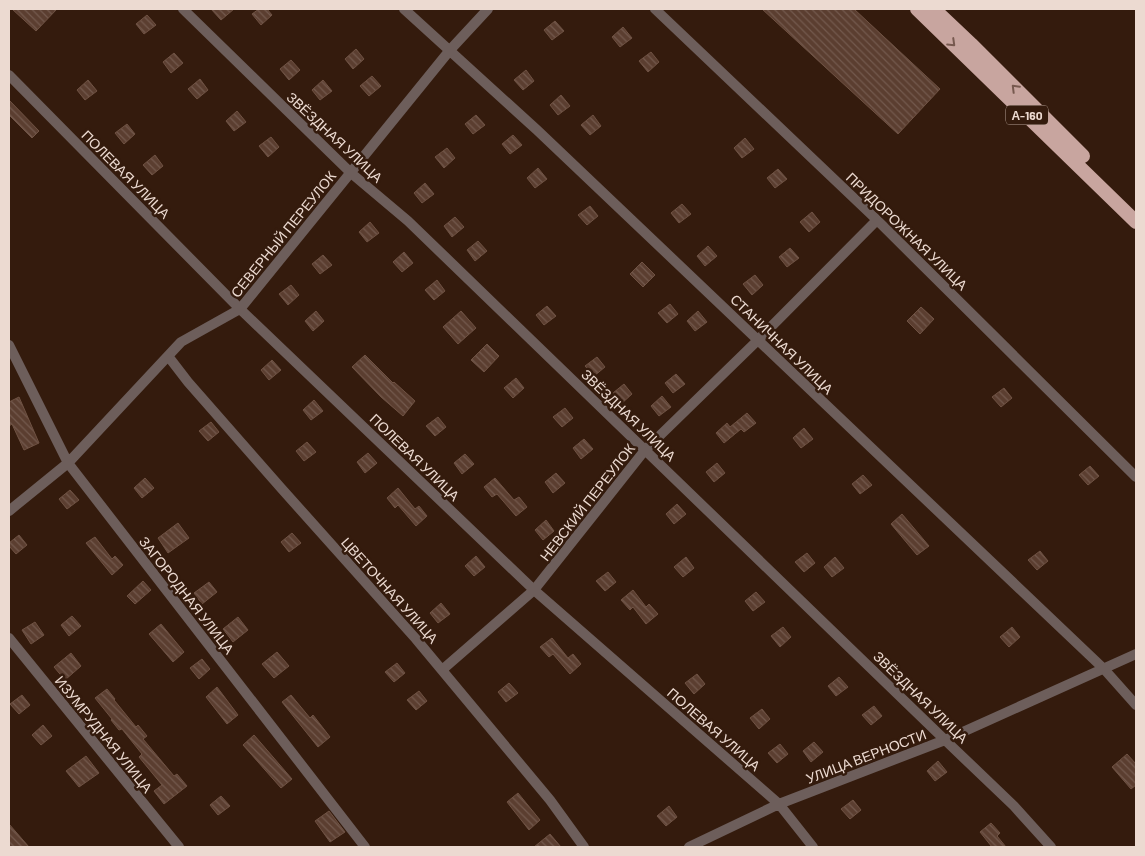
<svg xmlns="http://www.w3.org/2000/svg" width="1145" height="856" font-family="Barlow,sans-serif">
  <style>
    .building { fill: url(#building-back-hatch); stroke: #6f5243 }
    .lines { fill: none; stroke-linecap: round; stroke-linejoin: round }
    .minor { stroke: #6d5e5b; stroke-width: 10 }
    .trunk { stroke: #c8a59f; stroke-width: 14 }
    .oneway { stroke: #77594f }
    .labels { text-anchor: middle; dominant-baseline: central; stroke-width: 5; stroke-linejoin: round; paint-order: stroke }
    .shield { fill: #341b0d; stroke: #b5a196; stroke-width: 1 }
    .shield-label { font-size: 12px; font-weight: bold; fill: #ecdad1 }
    .street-label { font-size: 14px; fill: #ecdad1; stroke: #341b0d }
  </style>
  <defs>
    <pattern id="building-back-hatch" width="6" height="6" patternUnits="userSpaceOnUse" patternTransform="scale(1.25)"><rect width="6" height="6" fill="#5b3e30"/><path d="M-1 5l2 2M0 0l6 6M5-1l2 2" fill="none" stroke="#73594d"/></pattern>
  </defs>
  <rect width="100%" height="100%" fill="#341b0d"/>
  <path class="building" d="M12,9H57L36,31Z
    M211,9H234L221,20Z
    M259,9H267L272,15L261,25L252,14Z
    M762,9H854L940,89L898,134Z
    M147,15L156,25L144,34L136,24Z
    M555,21L564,31L552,40L544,30Z
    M623,27L632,38L620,47L612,37Z
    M356,49L364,59L353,69L345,59Z
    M651,52L659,62L648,72L639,61Z
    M174,53L183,63L171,73L163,62Z
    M291,60L300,70L289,80L280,69Z
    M526,70L534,81L523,90L514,80Z
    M372,76L381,86L369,96L360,86Z
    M200,79L208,90L197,99L188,89Z
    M88,80L97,91L85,100L77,90Z
    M323,80L332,91L320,100L312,90Z
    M561,95L570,106L558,115L550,105Z
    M9,100L39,131L32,138L9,115Z
    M237,111L246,122L234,131L226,121Z
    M476,115L485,125L473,134L465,124Z
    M593,115L601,126L590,135L581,125Z
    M127,124L135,134L124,144L115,133Z
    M513,135L522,145L510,154L502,144Z
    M271,137L279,147L268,157L259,146Z
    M745,138L754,149L742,158L734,148Z
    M447,148L455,158L444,168L435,157Z
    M155,155L163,166L152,175L143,165Z
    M538,168L547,179L535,188L527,178Z
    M778,169L787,179L775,188L767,178Z
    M425,183L434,194L422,203L414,193Z
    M682,204L691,214L679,223L671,213Z
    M590,206L598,216L587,225L578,215Z
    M812,212L820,222L809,232L800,222Z
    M455,217L464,227L452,237L444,226Z
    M370,222L379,233L367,242L359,232Z
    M478,241L487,251L475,261L467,250Z
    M708,246L717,256L705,266L697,256Z
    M790,248L799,258L787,267L779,257Z
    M404,252L413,263L402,272L393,262Z
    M323,255L332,265L320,274L312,264Z
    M642,262L655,275L643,287L630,274Z
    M755,275L763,285L752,295L743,284Z
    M437,280L445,291L434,300L425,290Z
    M291,285L299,295L288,305L279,294Z
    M670,304L678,314L667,323L658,313Z
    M547,306L556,316L544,325L536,315Z
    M921,307L934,319L920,334L907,321Z
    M316,311L324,321L313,331L305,321Z
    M461,311L476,328L458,344L443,327Z
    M698,311L707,322L695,331L687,321Z
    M487,344L499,356L484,372L471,360Z
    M365,355L393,383L394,382L415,401L403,416L381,397L352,367Z
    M597,357L605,367L594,376L585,366Z
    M272,360L281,370L269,380L261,370Z
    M676,374L685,384L673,393L665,383Z
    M516,378L524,388L513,398L504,388Z
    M624,384L632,394L621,404L613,393Z
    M1004,388L1012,398L1001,407L992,397Z
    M662,396L671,407L659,416L651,406Z
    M19,397L39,443L24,450L12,424L9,426V402Z
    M314,400L323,411L311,420L303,410Z
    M565,408L573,418L562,427L553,417Z
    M747,413L756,423L744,432L741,429L724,443L716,433L727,423L730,427Z
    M438,417L446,427L435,436L426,426Z
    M211,422L219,432L208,441L199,431Z
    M804,428L813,439L801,448L793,438Z
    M584,439L593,449L581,459L573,448Z
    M307,442L316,452L304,461L296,451Z
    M368,453L377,463L365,473L357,462Z
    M465,454L474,464L462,474L454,463Z
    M717,463L725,473L714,482L706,472Z
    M1090,466L1099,476L1088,485L1079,475Z
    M556,473L565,483L553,493L545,482Z
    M863,475L872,485L860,494L852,484Z
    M145,478L154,488L142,498L134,488Z
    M495,478L514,500L519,497L527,507L516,516L497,494L492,497L484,487Z
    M398,488L415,509L419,506L427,516L416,526L398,505L395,508L387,498Z
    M70,490L79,500L67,509L59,499Z
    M677,504L686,514L674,524L666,514Z
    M902,514L929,546L917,555L891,524Z
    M546,520L554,531L543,540L535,530Z
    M178,523L189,538L168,553L158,538Z
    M292,533L301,543L289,552L281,542Z
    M19,535L27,545L16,554L9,546V543Z
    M95,537L112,559L115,556L123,565L112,575L86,543Z
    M1040,551L1048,561L1037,570L1028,560Z
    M807,553L815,563L804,572L795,562Z
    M476,556L485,567L474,576L465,566Z
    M686,557L694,568L683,577L674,567Z
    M835,557L844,568L832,577L824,567Z
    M608,572L616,582L605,591L596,581Z
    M143,581L151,590L135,604L127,596Z
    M209,582L217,592L202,604L194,593Z
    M633,590L646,607L649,604L658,614L646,624L633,607L630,610L621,600Z
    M756,592L765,602L753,611L745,601Z
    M441,603L450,614L438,623L430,613Z
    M72,616L81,626L69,636L61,625Z
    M238,617L248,630L233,642L223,629Z
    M35,622L44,635L31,644L22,630Z
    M161,624L184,652L173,662L149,634Z
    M783,627L791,637L780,647L771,636Z
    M1012,627L1020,637L1009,647L1000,637Z
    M552,638L568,658L573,654L581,664L570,674L553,654L549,657L540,647Z
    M277,652L289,666L274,678L262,664Z
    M71,653L81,666L65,680L54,667Z
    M202,659L210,669L199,679L190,668Z
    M397,663L405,673L394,682L385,672Z
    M697,674L705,684L694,694L685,683Z
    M839,677L848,687L836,696L828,686Z
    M509,683L518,693L506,702L498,692Z
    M217,687L238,715L227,724L206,697Z
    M107,689L115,699L114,700L136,727L138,725L147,736L143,739L174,776L177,774L187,786L164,804L154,791L162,785L139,757L142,754L122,729L119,730L111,720L112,719L95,698Z
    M419,691L427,701L416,710L407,700Z
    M22,695L30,705L19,714L10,704Z
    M291,695L310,718L313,715L330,737L318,747L282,702Z
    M874,706L882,716L871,725L862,715Z
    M762,709L770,719L759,729L750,718Z
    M43,725L52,736L41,745L32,735Z
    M254,735L292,779L281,788L243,745Z
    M814,742L823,752L811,762L803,751Z
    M780,744L788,754L777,763L768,753Z
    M1127,754L1136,764V785L1131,789L1112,767Z
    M86,756L99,773L79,787L66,771Z
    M938,761L947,772L935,781L927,771Z
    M518,793L540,820L529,830L507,802Z
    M221,796L230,806L218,815L210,805Z
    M853,800L861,810L850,819L841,809Z
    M669,806L677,817L666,826L657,816Z
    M329,811L345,832L330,842L315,821Z
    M991,823L1000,833L997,836L1006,847H992L980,832Z
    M9,824L29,847H9Z
    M550,834L561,847H534Z"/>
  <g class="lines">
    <path class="minor" d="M183,9L351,173L408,221L945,740L1014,806L1051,847
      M404,9L537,130L1104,669L1136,705
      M655,9L877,220L1136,477
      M9,75L240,309L534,590L779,804L813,847
      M9,345L68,463L365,847
      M168,356L188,382L281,488L416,639L550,800L584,847
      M9,511L68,463L181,342L240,309L450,50L488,9
      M9,638L179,847
      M442,670L534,590L645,450L758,340L877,220
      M689,847L779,804L945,740L1136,654"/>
    <path class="trunk" d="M917,9L1136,222
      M934,9L971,44L1083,156"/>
  </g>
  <defs><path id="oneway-chevron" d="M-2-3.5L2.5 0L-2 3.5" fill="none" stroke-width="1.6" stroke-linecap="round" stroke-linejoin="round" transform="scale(1.25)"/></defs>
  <g class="oneway">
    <use href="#oneway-chevron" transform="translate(952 43) rotate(44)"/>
    <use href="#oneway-chevron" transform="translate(1015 88) rotate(-135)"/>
  </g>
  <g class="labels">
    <rect class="shield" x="1006" y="105.5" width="42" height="19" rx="4"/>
    <g class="shield-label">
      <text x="1027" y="115">А-160</text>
    </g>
    <g class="street-label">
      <text transform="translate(335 137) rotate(43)">ЗВЁЗДНАЯ УЛИЦА</text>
      <text transform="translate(126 174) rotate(45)">ПОЛЕВАЯ УЛИЦА</text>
      <text transform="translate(907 231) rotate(44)">ПРИДОРОЖНАЯ УЛИЦА</text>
      <text transform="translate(283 234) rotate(-51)">СЕВЕРНЫЙ ПЕРЕУЛОК</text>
      <text transform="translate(782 344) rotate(44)">СТАНИЧНАЯ УЛИЦА</text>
      <text transform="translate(629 415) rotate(44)">ЗВЁЗДНАЯ УЛИЦА</text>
      <text transform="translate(415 457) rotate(44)">ПОЛЕВАЯ УЛИЦА</text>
      <text transform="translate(587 502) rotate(-52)">НЕВСКИЙ ПЕРЕУЛОК</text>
      <text transform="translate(390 590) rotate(48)">ЦВЕТОЧНАЯ УЛИЦА</text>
      <text transform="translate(187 595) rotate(52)">ЗАГОРОДНАЯ УЛИЦА</text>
      <text transform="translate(921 697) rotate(44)">ЗВЁЗДНАЯ УЛИЦА</text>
      <text transform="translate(714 729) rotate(41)">ПОЛЕВАЯ УЛИЦА</text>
      <text transform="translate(104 734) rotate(51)">ИЗУМРУДНАЯ УЛИЦА</text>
      <text transform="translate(866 756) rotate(-21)">УЛИЦА ВЕРНОСТИ</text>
    </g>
  </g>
  <rect width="1145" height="856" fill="none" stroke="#ecdad1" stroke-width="20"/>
</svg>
